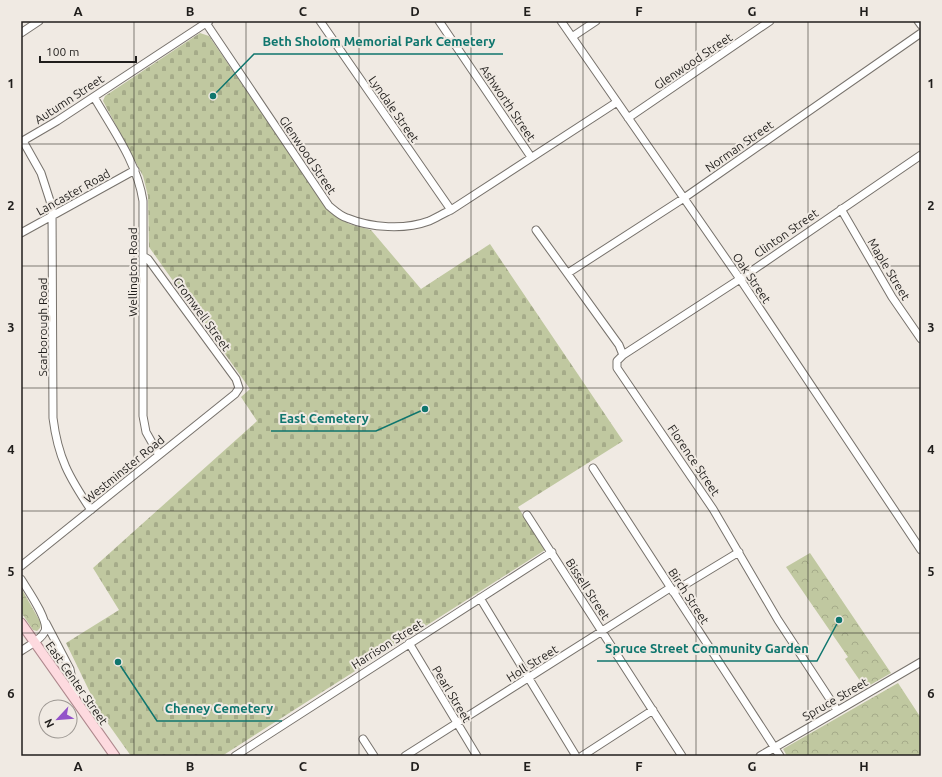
<svg xmlns="http://www.w3.org/2000/svg" width="942" height="777" font-family="Ubuntu,sans-serif">
  <style>
    .cemetery { fill: url(#cemetery-stones) }
    .park { fill: url(#park-crowns) }
    .lines { fill: none; stroke-linecap: round; stroke-linejoin: round }
    .minor-casing { stroke: #77726c; stroke-width: 9 }
    .major-casing { stroke: #ae888d; stroke-width: 11 }
    .minor { stroke: #fff; stroke-width: 7 }
    .major { stroke: #fddadf; stroke-width: 9 }
    .grid { fill: none; stroke: #201e1c; stroke-width: 1; stroke-opacity: 0.55 }
    .labels { text-anchor: middle; dominant-baseline: central; stroke-width: 4; stroke-linejoin: round; paint-order: stroke }
    .street-label { font-size: 12px; fill: #201e1c; stroke: #f0eae3 }
    .leader { fill: none; stroke: #0f766e; stroke-width: 1.5 }
    .callout-dot { fill: #0f766e; stroke: #f0eae3; stroke-width: 1.5 }
    .callout-label { font-size: 13px; text-anchor: middle; font-weight: bold; fill: #0f766e; stroke: #f0eae3; stroke-width: 4; stroke-linejoin: round; paint-order: stroke }
    .neatline { fill: none; stroke: #201e1c; stroke-width: 1.5 }
    .grid-label { font-size: 13px; text-anchor: middle; font-weight: bold; fill: #201e1c }
  </style>
  <defs>
    <pattern id="cemetery-stones" width="16" height="16" patternUnits="userSpaceOnUse"><rect width="16" height="16" fill="#c0c8a0"/><path d="M2 7V4a2 2 0 0 1 4 0v3zM10 15v-3a2 2 0 0 1 4 0v3z" fill="#a5ab89"/></pattern>
    <pattern id="park-crowns" width="20" height="18" patternUnits="userSpaceOnUse"><rect width="20" height="18" fill="#c0c8a0"/><path d="M2 6a3 3 0 1 1 6 0M12 15a3 3 0 1 1 6 0" fill="none" stroke="#a5ab89"/></pattern>
  </defs>
  <rect width="100%" height="100%" fill="#f0eae3"/>
  <path class="cemetery" d="M200,33L209,36L328,210L349,224L371,230L421,289L490,244L623,441L518,507L545,550L222,756H131L99,711L66,643L119,610L93,568L257,421L241,397L250,389L149,247L148,196L143,176L103,101L105,96Z"/>
  <path class="park" d="M810,553L891,673L865,688L845,659L848,657L786,567Z
    M21,588L41,623L40,628L37,631L33,630L21,612Z
    M898,683L921,718V756H831L829,754L827,756H787L783,749Z"/>
  <g class="lines">
    <g class="minor-casing">
      <path id="minor" d="M320,21L451,210
        M439,21L531,157
        M561,21L740,279L921,550
        M918,21L921,25
        M206,23L329,206C334,210 340,216 347,218C371,228 405,230 429,221C436,218 444,213 451,210L617,102
        M21,33L39,21
        M572,37L596,21
        M94,97C113,130 137,162 143,201V416L146,432L159,455
        M628,118L770,21
        M23,141L41,173L52,207L53,418C58,458 69,477 91,510
        M21,142L57,121L209,21
        M841,209L892,297L921,339
        M536,230L619,345L623,355L617,361V368L713,509L778,620L837,710
        M21,233L135,170
        M568,273L684,198L921,33
        M623,355L740,279L921,155
        M593,468L780,756
        M527,515L682,756
        M21,566L235,394L239,388L236,379L148,259L143,256
        M21,579C27,589 49,620 45,631C41,640 28,646 21,651
        M673,592L739,552
        M480,598L576,756
        M46,623L70,669L76,700
        M409,643L477,756
        M363,739L374,756
        M235,756L552,552
        M405,756L670,588
        M582,756L653,710
        M760,756L921,662"/>
    </g>
    <g class="major-casing">
      <path id="major" d="M21,623L115,756"/>
    </g>
    <use href="#minor" class="minor"/>
    <use href="#major" class="major"/>
  </g>
  <path class="grid" d="M134,21V756M246,21V756M359,21V756M471,21V756M583,21V756M696,21V756M808,21V756M21,144H921M21,266H921M21,388H921M21,511H921M21,633H921"/>
  <g class="labels">
    <g class="street-label">
      <text transform="translate(693 61) rotate(-34)">Glenwood Street</text>
      <text transform="translate(69 99) rotate(-33)">Autumn Street</text>
      <text transform="translate(508 103) rotate(56)">Ashworth Street</text>
      <text transform="translate(394 109) rotate(55)">Lyndale Street</text>
      <text transform="translate(739 146) rotate(-35)">Norman Street</text>
      <text transform="translate(308 155) rotate(56)">Glenwood Street</text>
      <text transform="translate(73 192) rotate(-29)">Lancaster Road</text>
      <text transform="translate(786 233) rotate(-35)">Clinton Street</text>
      <text transform="translate(889 269) rotate(59)">Maple Street</text>
      <text transform="translate(132 272) rotate(-90)">Wellington Road</text>
      <text transform="translate(752 278) rotate(56)">Oak Street</text>
      <text transform="translate(202 314) rotate(54)">Cromwell Street</text>
      <text transform="translate(42 327) rotate(-90)">Scarborough Road</text>
      <text transform="translate(694 460) rotate(56)">Florence Street</text>
      <text transform="translate(124 469) rotate(-39)">Westminster Road</text>
      <text transform="translate(588 589) rotate(57)">Bissell Street</text>
      <text transform="translate(689 596) rotate(57)">Birch Street</text>
      <text transform="translate(387 644) rotate(-32)">Harrison Street</text>
      <text transform="translate(532 663) rotate(-32)">Holl Street</text>
      <text transform="translate(77 683) rotate(55)">East Center Street</text>
      <text transform="translate(452 694) rotate(59)">Pearl Street</text>
      <text transform="translate(835 699) rotate(-30)">Spruce Street</text>
    </g>
  </g>
  <path class="leader" d="M213 96L254 54H503M425 409L376 431H271M839 620L817 661H597M118 662L157 721H282"/>
  <g class="callout-dot">
    <circle cx="213" cy="96" r="4"/>
    <circle cx="425" cy="409" r="4"/>
    <circle cx="839" cy="620" r="4"/>
    <circle cx="118" cy="662" r="4"/>
  </g>
  <g class="callout-label">
    <text x="379" y="46">Beth Sholom Memorial Park Cemetery</text>
    <text x="324" y="423">East Cemetery</text>
    <text x="707" y="653">Spruce Street Community Garden</text>
    <text x="219" y="713">Cheney Cemetery</text>
  </g>
  <rect width="942" height="777" fill="none" stroke="#f0eae3" stroke-width="44"/>
  <g transform="translate(58 719) rotate(244)"><circle r="19" fill="#f0eae3" stroke="#9d9893"/>
  <path d="M0-3L7 15L0 10L-7 15Z" fill="#9353c9"/>
  <text y="-6" font-size="11" font-weight="bold" text-anchor="middle" fill="#201e1c">N</text>
  </g>
  <path d="M40 56v6h96v-6" fill="none" stroke="#201e1c" stroke-width="2"/>
  <text x="46" y="56" font-size="12" fill="#201e1c" stroke="#f0eae3" stroke-width="3" paint-order="stroke">100 m</text>
  <rect x="22" y="22" width="898" height="733" class="neatline"/>
  <g class="grid-label">
    <text x="78" y="16">A</text>
    <text x="190" y="16">B</text>
    <text x="303" y="16">C</text>
    <text x="415" y="16">D</text>
    <text x="527" y="16">E</text>
    <text x="639" y="16">F</text>
    <text x="752" y="16">G</text>
    <text x="864" y="16">H</text>
    <text x="11" y="88">1</text>
    <text x="931" y="88">1</text>
    <text x="11" y="210">2</text>
    <text x="931" y="210">2</text>
    <text x="11" y="332">3</text>
    <text x="931" y="332">3</text>
    <text x="11" y="454">4</text>
    <text x="931" y="454">4</text>
    <text x="11" y="576">5</text>
    <text x="931" y="576">5</text>
    <text x="11" y="698">6</text>
    <text x="931" y="698">6</text>
    <text x="78" y="771">A</text>
    <text x="190" y="771">B</text>
    <text x="303" y="771">C</text>
    <text x="415" y="771">D</text>
    <text x="527" y="771">E</text>
    <text x="639" y="771">F</text>
    <text x="752" y="771">G</text>
    <text x="864" y="771">H</text>
  </g>
</svg>
